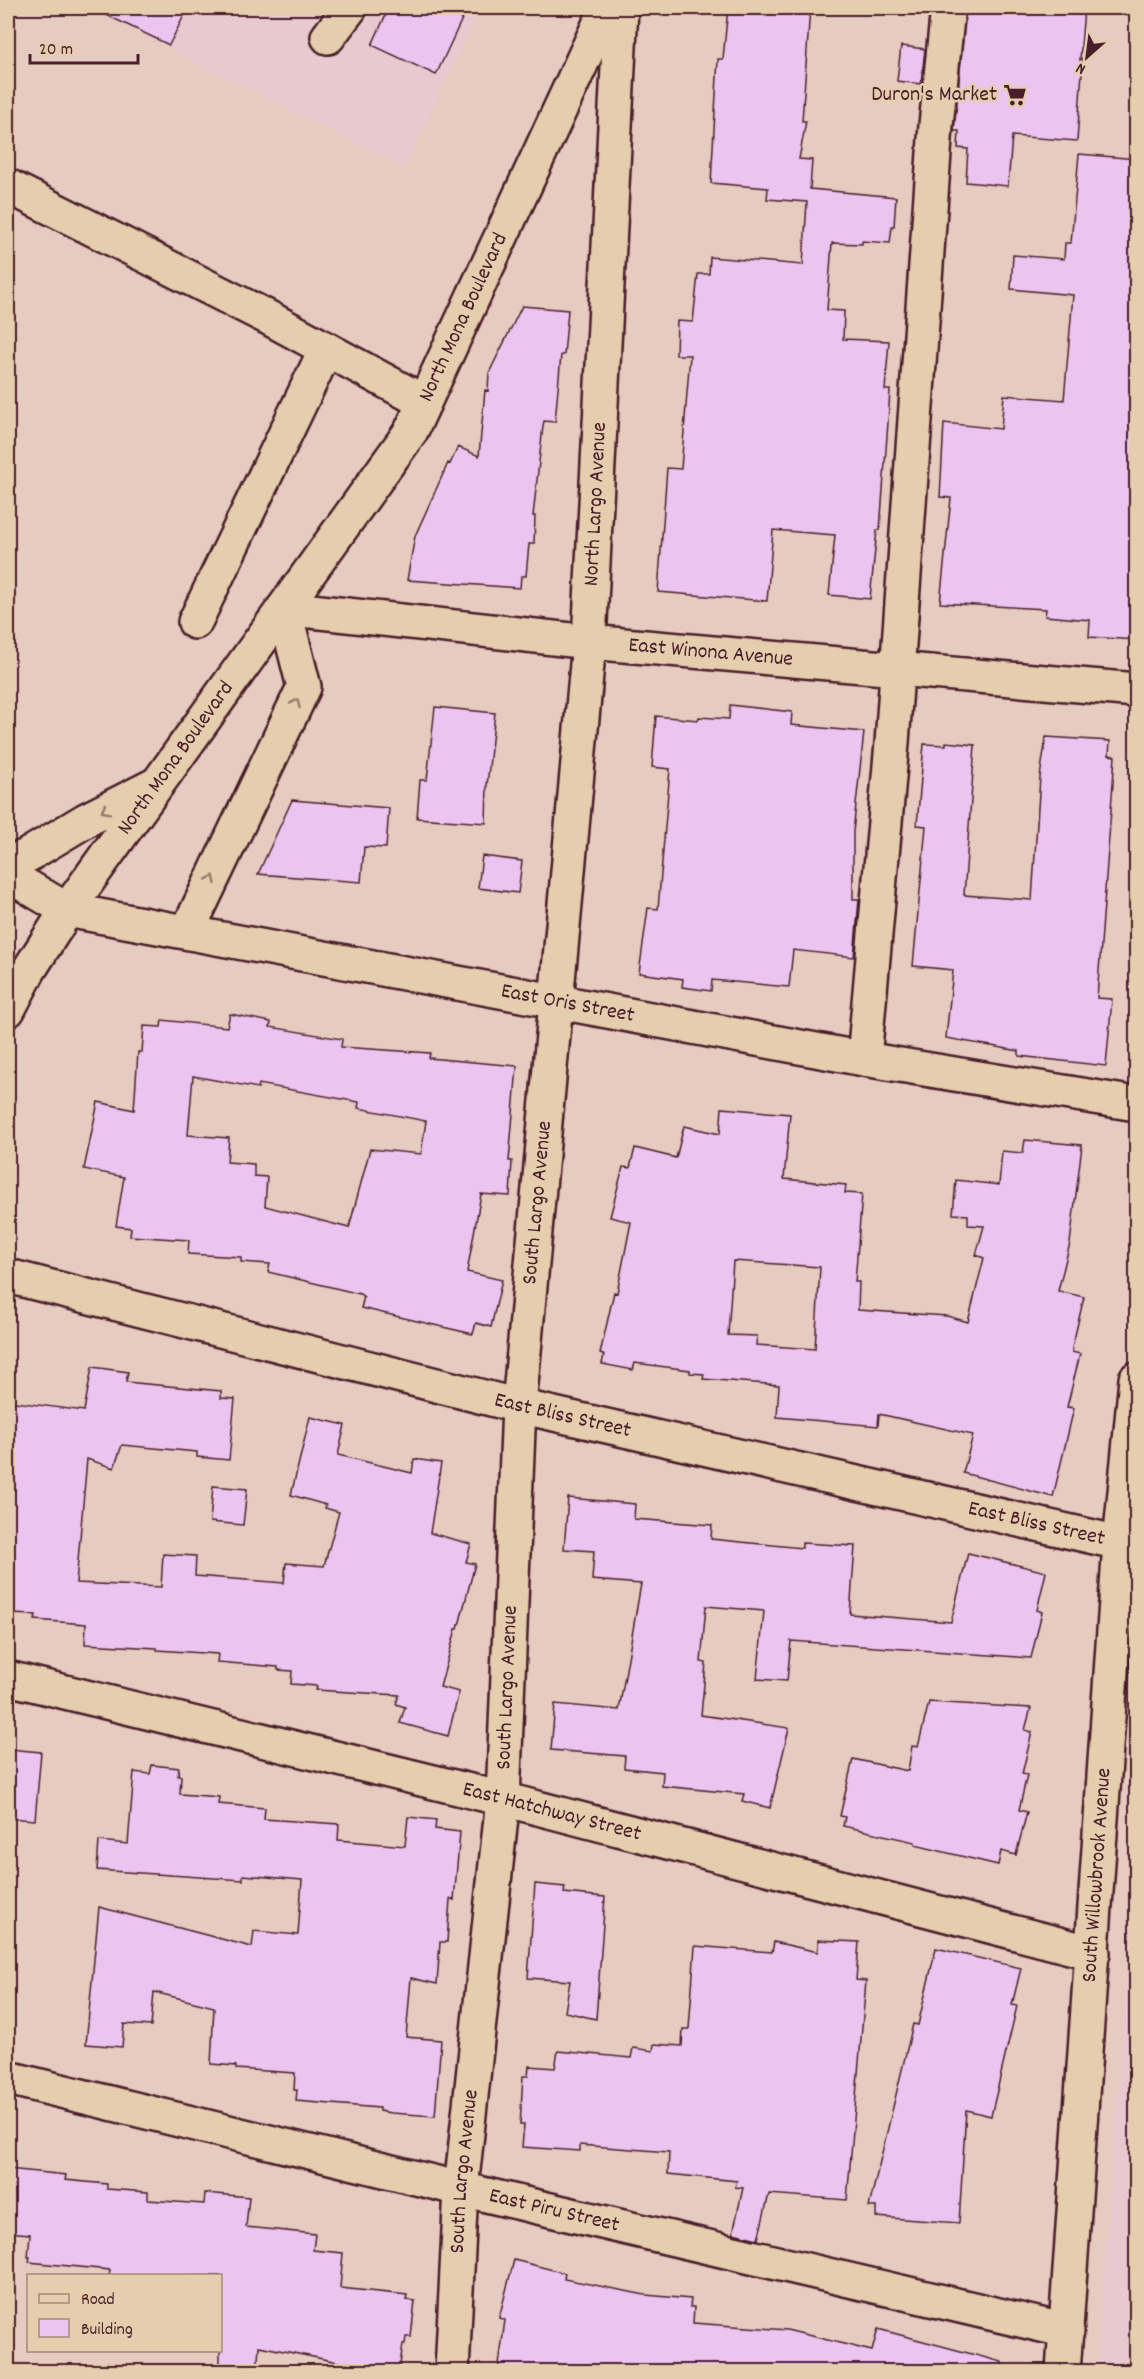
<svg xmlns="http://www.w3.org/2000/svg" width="1144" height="2379" font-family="Dekko,sans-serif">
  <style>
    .built { fill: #e8c9cf }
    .building { fill: #ebc5f0; stroke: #4a1f2b; stroke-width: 1.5; fill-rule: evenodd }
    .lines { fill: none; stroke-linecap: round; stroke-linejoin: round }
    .minor-casing { stroke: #4a1f2b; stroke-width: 38 }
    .minor { stroke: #e4cead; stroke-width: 33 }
    .oneway { stroke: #97766c }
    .labels { text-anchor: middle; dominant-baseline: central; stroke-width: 5; stroke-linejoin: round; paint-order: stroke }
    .poi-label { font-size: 22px; fill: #4a1f2b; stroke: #e4cead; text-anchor: end }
    .street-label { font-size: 22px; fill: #4a1f2b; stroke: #e4cead }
  </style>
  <rect width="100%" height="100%" fill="#e6cbc1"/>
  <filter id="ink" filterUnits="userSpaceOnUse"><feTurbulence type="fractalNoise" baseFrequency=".0167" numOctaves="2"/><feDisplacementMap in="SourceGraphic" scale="12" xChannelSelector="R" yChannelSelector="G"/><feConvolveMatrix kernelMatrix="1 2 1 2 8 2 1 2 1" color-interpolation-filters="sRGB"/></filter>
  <g filter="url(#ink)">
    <path class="built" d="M89,8H480L404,167Z
      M1136,1856V2371H1096Z"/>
    <path class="building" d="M92,8H188L169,45Z
      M389,8H467L436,75L372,45Z
      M728,8H810L802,121H806L799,159L812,160L810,189L896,197L894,226H892L890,243L862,241V244L832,243L827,310L844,311L843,339L889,341L885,390H890L888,422L880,530H877L870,599L829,595L835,535L773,530L767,601L658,592L667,468L681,469L690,355H676L677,321L693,322L698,274H709L710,257L803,265L807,202L767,199L768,188L711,183L718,59H723Z
      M966,8H1084L1080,60L1083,58L1077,141L1012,136L1008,186L966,182L968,149L958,148L959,131H954Z
      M901,46L925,49L921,84L897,81Z
      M1079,154L1137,159V212L1132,256H1137V640L1089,637L1090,620L1045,616L1046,609L940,603L951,498L940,497L944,423L1001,429L1004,395L1064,400L1073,295L1011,289L1013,255L1064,259L1065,243H1071Z
      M522,306L568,310L564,355H561L555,422L544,421L543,426L533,516H535L534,544H529L526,576H521L520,588L407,580L415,536L448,463L450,464L458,447L479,456L485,390L488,391L489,373Z
      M730,705L792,712L791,725L864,732L853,832V899H859L854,957L793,950L789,987L712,980L711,991L682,987L683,979L639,973L648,908L658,909L670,769L652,767L656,716L698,720L699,717L729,719Z
      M435,707L495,713L487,785L486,823L417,818L420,780H427Z
      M1046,737L1110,741L1109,755L1115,756L1097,998L1112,999L1106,1066L1019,1056V1051L946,1038L953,970L913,966L926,826L917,825L924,744L946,745V742L975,745L964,895L1032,900L1040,777Z
      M292,800L389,808L386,848L364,847L361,882L258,874Z
      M482,856L522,861L518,893L478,888Z
      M230,1014L271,1022L270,1027L342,1039L341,1047L430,1053L429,1058L517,1066L509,1161H512L510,1196L481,1194L467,1272L502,1280L491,1327L476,1323L473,1334L361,1308L364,1297L360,1294L268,1272L270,1264L241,1262V1257L188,1254L189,1240L130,1236L131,1228L116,1226L124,1177L84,1169L98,1102L134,1110L138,1052H142L144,1026L161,1027L162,1020L227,1027ZM193,1076L258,1088L259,1084L359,1102L358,1108L426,1121L421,1154L370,1149L349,1228L265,1206L267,1177L254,1176V1164L227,1162L229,1138L188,1135Z
      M722,1108L790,1114L784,1179L846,1185L845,1193L862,1194L855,1282H859L858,1310L947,1316L968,1322L984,1258L976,1255L984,1226L968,1225V1215L953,1214L956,1180L999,1185L1002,1151L1023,1153L1025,1140L1082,1145L1070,1243L1058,1291L1084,1297L1072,1348V1352L1080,1354L1067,1407L1074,1408L1053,1497L963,1473L973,1435L879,1414L878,1426L777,1417L779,1385L703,1379L704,1374L690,1373V1370L635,1363L633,1370L602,1364L604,1355L600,1354L614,1292L617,1293L631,1222L610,1217L623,1167L630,1168L635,1148L676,1158L684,1126L720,1134ZM733,1261L820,1267L815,1349L756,1345L757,1336L728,1335Z
      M92,1367L128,1372L126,1382L221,1391V1398L235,1399L229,1460L197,1457V1452L122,1445L114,1468L87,1459L76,1583L161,1587L163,1554L196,1556L195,1576L284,1583L286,1563L324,1566L339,1512L325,1508L326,1505L291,1495L310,1417L345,1425L338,1455L412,1473L414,1459L441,1463L430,1533L471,1544L466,1562L475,1564L458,1629H456L440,1687L459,1692L448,1736L400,1723L405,1707L396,1704L399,1695L316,1690L317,1686L291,1684L292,1671L278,1670V1667L217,1662L218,1654L157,1650V1648L85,1644L86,1624L35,1620L36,1615L8,1614V1401L84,1411Z
      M213,1486L247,1489L243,1525L210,1522Z
      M568,1498L635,1504L634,1519L712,1525L711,1539L802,1548V1543L855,1546L850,1614L951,1622L968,1553L1046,1572L1037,1610L1042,1612L1031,1658L791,1641L787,1681L757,1679L764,1611L706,1606L701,1662L706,1663L701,1715L789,1728L770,1808L742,1801L744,1794L662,1786L663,1772L624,1768L625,1756L551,1750L555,1704L619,1710L641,1584L592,1580L594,1551L564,1549Z
      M929,1702L1031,1708L1025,1730L1032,1732L1022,1774L1027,1775L1019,1810L1027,1812L1016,1855L1001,1851L998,1865L915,1845V1842L843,1826L845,1817L840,1816L853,1759L908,1771L912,1746L918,1747Z
      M8,1749L41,1752L35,1820L8,1818Z
      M152,1765L179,1768L178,1776H181L180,1794L219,1797L218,1804L265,1808L264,1819L339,1824L338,1840L405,1846L408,1817L436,1820L435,1829L460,1832L454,1900L450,1899L447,1942H440L437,1984L411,1978L406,2037L441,2040L435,2116L391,2113L379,2111V2108L296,2101L297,2090H294L295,2073L236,2069V2066L211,2064L214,2007L154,1992L151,2026L124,2024L122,2047L86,2044L99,1907L252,1947L254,1931L298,1935L302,1880L243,1875V1880L97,1870L99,1841L128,1844L134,1772L150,1774Z
      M535,1884L565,1887L564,1893L605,1897L596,2019L565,2012L570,1981L528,1978Z
      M818,1940L859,1942L856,1980L866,1981L847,2200L769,2194L758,2239L733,2233L743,2188L735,2187L737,2181L668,2174L669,2152L580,2145V2151L522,2147L524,2125H520L523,2076H528L529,2066L555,2068L558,2051L631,2058L633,2048L653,2051L654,2044L682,2046L683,2029H689L695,1946L772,1952L774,1942L818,1952Z
      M936,1948L1021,1968L1012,2005L1017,2006L991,2116L966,2110L959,2223L876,2217V2207H869L913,2024L918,2025Z
      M8,2169L66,2175L65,2180L107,2184V2189L148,2192V2200L204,2204L205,2193L249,2197L246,2227L315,2234L313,2250L343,2253L340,2288L407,2295L406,2300L415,2301L411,2337H406L405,2344H403L399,2371L372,2367V2369L259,2346L257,2372H220V2276H109L110,2270L29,2262L30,2257H28L30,2234L8,2232Z
      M514,2260L565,2273L564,2279L645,2295L691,2299L690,2307H694L693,2323L787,2330L872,2351L878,2329L1002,2362L1001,2372H498L505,2320L499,2318Z"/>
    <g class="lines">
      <g class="minor-casing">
        <g id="minor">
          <path d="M328,37L350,8"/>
          <path d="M8,186L269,318L424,402"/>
          <path d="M195,622L326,349"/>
          <path d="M8,864L28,855L86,820L153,786"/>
          <path id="s1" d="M8,875L67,910L864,1059L1136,1104"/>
          <path id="s2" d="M187,932L304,687L284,608L589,642L1136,690"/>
          <path id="s3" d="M8,1010L29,970L67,910L411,431L607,8"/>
          <path d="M864,1059L892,743L936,125L948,8"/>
          <path id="s4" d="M8,1276L519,1406L1120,1543"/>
          <path id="s5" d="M8,1678L503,1799L1093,1953"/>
          <path id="s6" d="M8,2078L461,2189L1067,2331"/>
          <path id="s7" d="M452,2372L461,2189L503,1799L519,1406L589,642L621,8"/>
          <path id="s8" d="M1063,2372L1120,1543L1136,1379"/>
        </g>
      </g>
      <use href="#minor" class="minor"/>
    </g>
    <defs><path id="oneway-chevron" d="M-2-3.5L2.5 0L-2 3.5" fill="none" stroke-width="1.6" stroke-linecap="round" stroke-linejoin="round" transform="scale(1.5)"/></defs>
    <g class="oneway">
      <use href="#oneway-chevron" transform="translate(296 703) rotate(-65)"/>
      <use href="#oneway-chevron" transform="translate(105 810) rotate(153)"/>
      <use href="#oneway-chevron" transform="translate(212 879) rotate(-65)"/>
    </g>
  </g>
  <defs>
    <g id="supermarket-bare" transform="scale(1.8)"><path d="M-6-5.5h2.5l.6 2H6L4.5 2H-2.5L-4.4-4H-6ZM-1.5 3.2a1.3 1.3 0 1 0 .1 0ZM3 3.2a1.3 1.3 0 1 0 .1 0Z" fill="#4a1f2b" stroke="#e4cead" stroke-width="2.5" paint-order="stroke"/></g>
  </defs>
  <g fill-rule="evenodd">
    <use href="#supermarket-bare" x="1015" y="95"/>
  </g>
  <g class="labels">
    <g class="poi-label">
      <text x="997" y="95">Duron's Market</text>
    </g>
    <g class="street-label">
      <text stroke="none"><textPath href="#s3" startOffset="831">North Mona Boulevard</textPath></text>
      <text stroke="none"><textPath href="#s7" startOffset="1874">North Largo Avenue</textPath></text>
      <text stroke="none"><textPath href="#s2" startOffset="782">East Winona Avenue</textPath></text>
      <text stroke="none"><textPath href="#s3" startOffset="303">North Mona Boulevard</textPath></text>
      <text stroke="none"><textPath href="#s1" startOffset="578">East Oris Street</textPath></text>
      <text stroke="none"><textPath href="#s7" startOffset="1173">South Largo Avenue</textPath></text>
      <text stroke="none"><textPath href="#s4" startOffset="572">East Bliss Street</textPath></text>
      <text stroke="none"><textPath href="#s4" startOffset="1058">East Bliss Street</textPath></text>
      <text stroke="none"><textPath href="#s7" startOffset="687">South Largo Avenue</textPath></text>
      <text stroke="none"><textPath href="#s5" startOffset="560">East Hatchway Street</textPath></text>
      <text stroke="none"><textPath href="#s8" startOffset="498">South Willowbrook Avenue</textPath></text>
      <text stroke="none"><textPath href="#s7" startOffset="201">South Largo Avenue</textPath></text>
      <text stroke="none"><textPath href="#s6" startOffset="562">East Piru Street</textPath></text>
    </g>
  </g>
  <rect width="1144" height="2379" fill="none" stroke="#e4cead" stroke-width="30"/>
  <rect x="15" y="15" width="1114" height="2349" fill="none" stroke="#4a1f2b" stroke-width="2" filter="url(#ink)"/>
  <rect x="27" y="2274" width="195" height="78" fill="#e4cead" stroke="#a68879" stroke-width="1.5"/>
  <rect x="39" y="2294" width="30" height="9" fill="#e4cead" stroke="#a68879" stroke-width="1.5"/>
  <text x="81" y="2304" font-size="18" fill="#4a1f2b">Road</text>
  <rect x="39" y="2319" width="30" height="18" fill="#ebc5f0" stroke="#a68879" stroke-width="1.5"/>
  <text x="81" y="2334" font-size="18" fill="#4a1f2b">Building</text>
  <g transform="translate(1087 57) rotate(208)" stroke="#e4cead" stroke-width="4.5" paint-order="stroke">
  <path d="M0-4.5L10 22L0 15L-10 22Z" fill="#4a1f2b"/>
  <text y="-9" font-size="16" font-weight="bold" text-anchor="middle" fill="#4a1f2b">N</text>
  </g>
  <path d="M30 54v9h108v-9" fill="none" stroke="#4a1f2b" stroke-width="3"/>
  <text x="39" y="54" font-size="18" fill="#4a1f2b" stroke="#e4cead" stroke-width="4.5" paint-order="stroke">20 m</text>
</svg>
